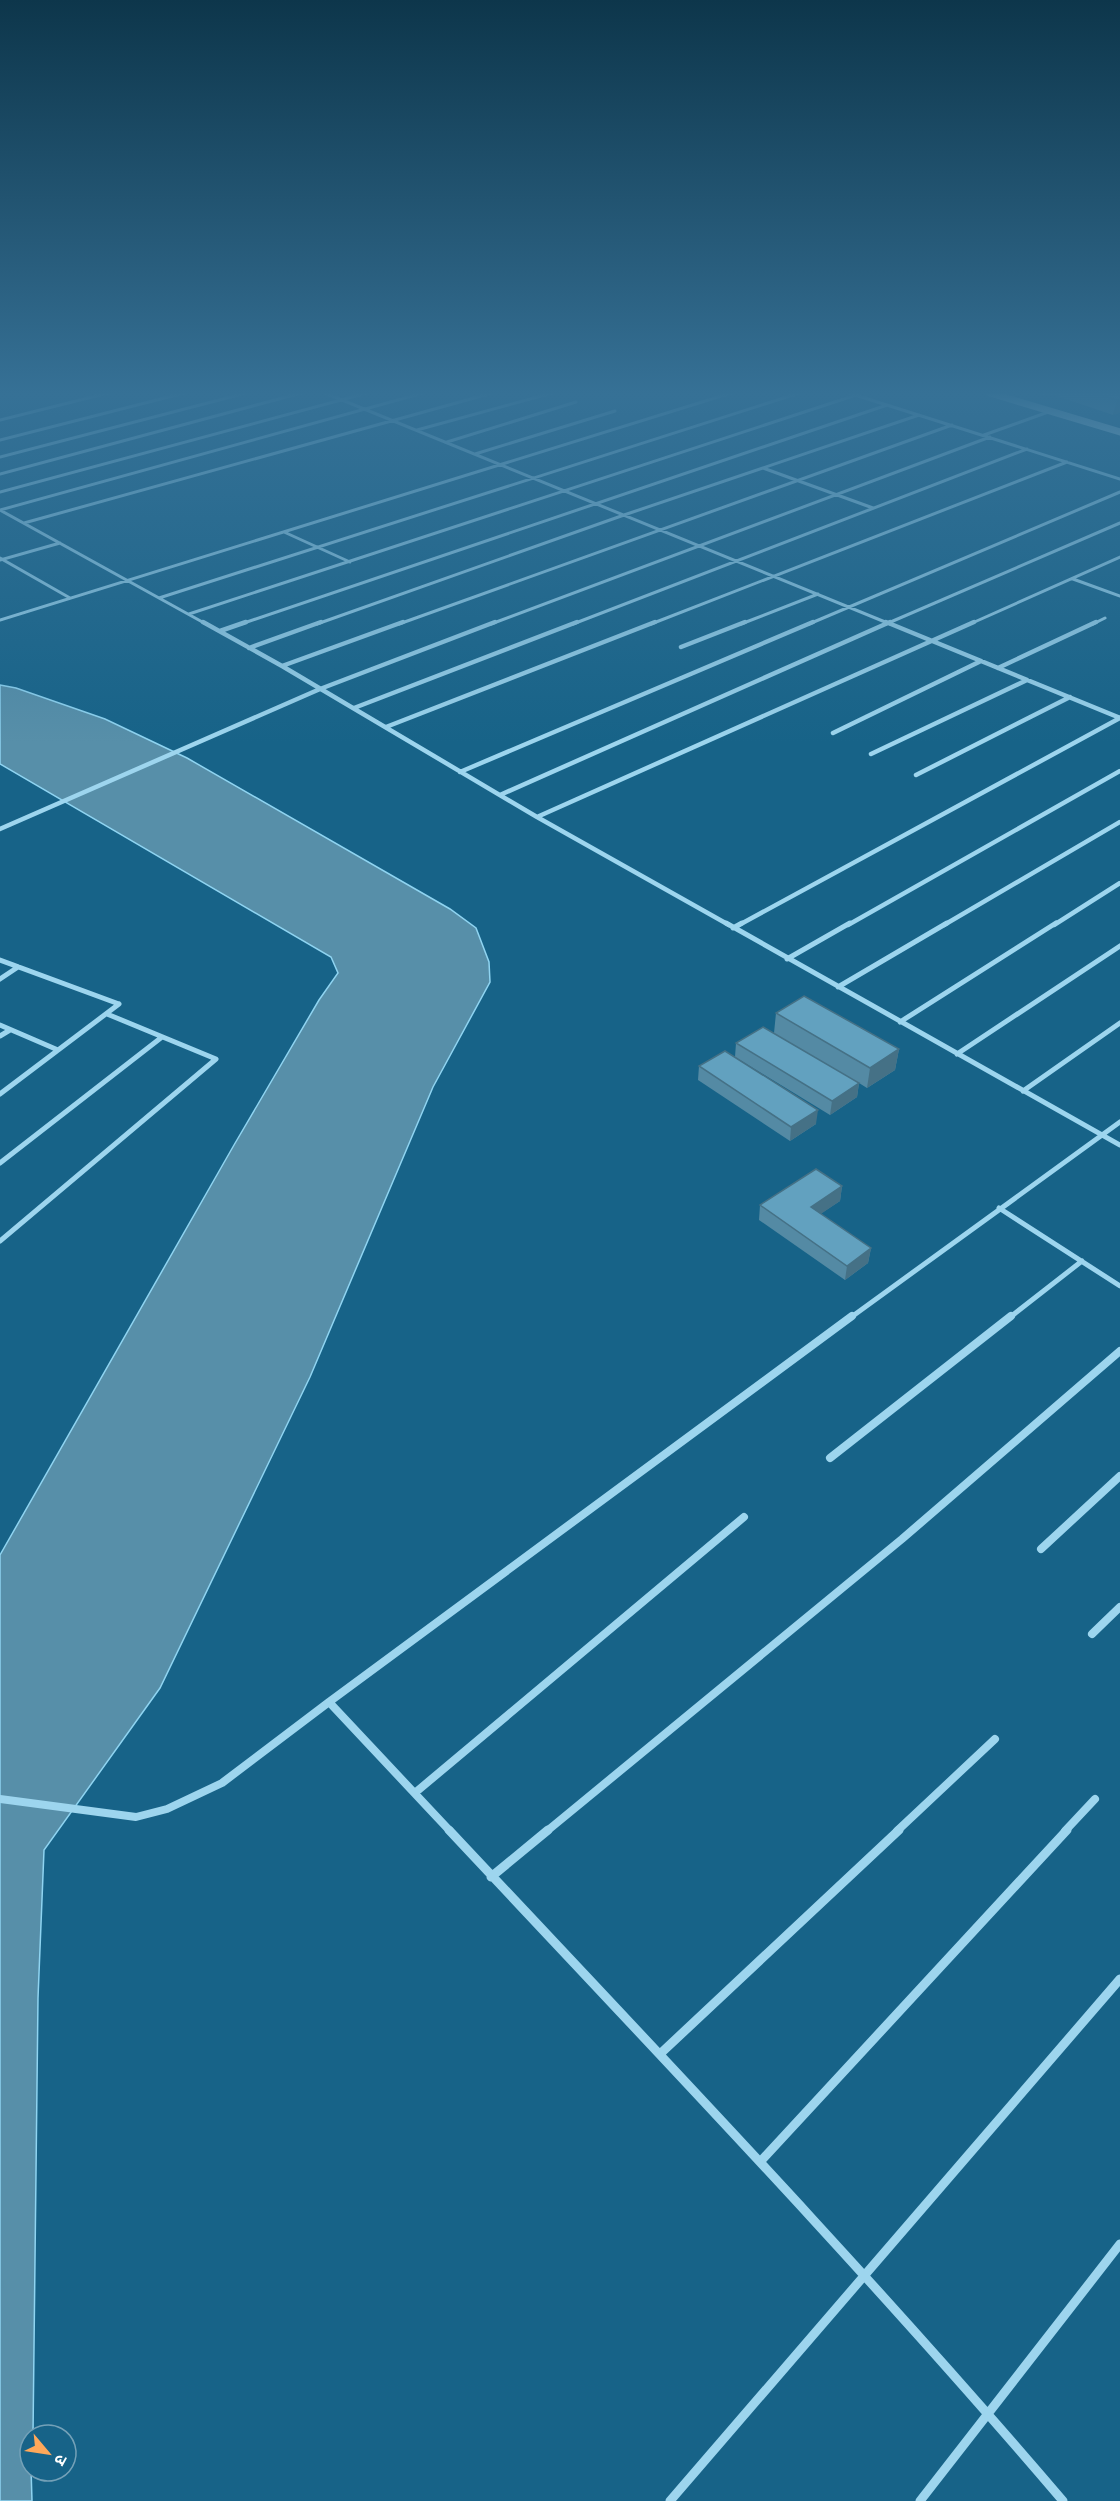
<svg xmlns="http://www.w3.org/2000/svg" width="1120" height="2501" font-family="Helvetica,'Noto Sans Devanagari',sans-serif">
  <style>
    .water { fill: #578fa9; stroke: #8fd4f1; stroke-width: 1.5 }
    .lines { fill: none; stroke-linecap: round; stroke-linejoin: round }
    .street-far4 { stroke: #9dd5ee; stroke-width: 3 }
    .street-far3 { stroke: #9dd5ee; stroke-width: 4.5 }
    .street-far2 { stroke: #9dd5ee; stroke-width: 5 }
    .street-far1 { stroke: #9dd5ee; stroke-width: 8 }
    .street { stroke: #9dd5ee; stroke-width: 9 }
    .secondary { stroke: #caeafa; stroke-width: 7 }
    .wall { fill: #548aa4 }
    .shaded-wall { fill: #457186 }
    .building { fill: #62a1bf; stroke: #457186; stroke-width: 1.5 }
  </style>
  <rect width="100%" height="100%" fill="#176388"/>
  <path class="water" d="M0,685L16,688L105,719L187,758L450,909L476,928L489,962L490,982L433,1087L310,1377L160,1688L44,1850L38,1998L33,2435H30L32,2501H0V1555L234,1145L319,1000L338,973L331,957L0,764Z"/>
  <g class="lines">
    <path class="street-far4" d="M325,393L890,624
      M849,393L1120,479
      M0,420L108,393
      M417,430L552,393
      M984,435L1051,411
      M0,440L184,393
      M447,442L576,402
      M475,454L615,411
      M0,457L246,393
      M763,468L873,508
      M0,474L301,393
      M0,492L367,393
      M0,510L206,624
      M0,510L423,393
      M24,523L492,393
      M284,532L350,562
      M0,558L70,598
      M0,560L60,543
      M1073,579L1120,596
      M159,598L799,393
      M189,614L856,395
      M0,620L731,393
      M241,624L887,405
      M317,624L624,515L919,415
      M399,624L952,425
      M491,624L990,437
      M573,624L1027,449
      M651,624L1067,462
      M741,624L818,594
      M809,624L1120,492
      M886,624L1120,523
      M970,624L1120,557
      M1093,624L1105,618"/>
    <path class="street-far3" d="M203,622L282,666L537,817L729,925
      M886,622L1120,718
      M220,631L246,622
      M681,647L745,622
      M249,648L321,622
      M282,666L403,622
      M998,668L1096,622
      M354,708L577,622
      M386,727L655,622
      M833,733L981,661
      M871,754L1027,680
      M460,772L813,622
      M916,775L1070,697
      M500,795L890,622
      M537,817L974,622
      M0,829L320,689L495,622
      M739,925L1120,718
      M848,925L1120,771
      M944,925L1120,822
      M1054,925L1120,883"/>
    <path class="street-far2" d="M726,923L1120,1145
      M733,928L742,923
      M787,959L850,923
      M0,960L119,1004
      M0,979L18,967
      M838,987L947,923
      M900,1022L1056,923
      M0,1025L58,1050
      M0,1036L10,1030
      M957,1054L1120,946
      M1023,1091L1120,1023
      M0,1094L119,1004
      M0,1163L162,1037
      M999,1208L1120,1286
      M0,1241L216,1059L107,1014
      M850,1318L1120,1122
      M1009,1318L1082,1261"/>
    <path class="street-far1" d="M830,1458L1011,1316
      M1041,1549L1120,1476
      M1092,1634L1120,1607
      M416,1792L744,1517
      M0,1799L136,1817L167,1809L222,1783L329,1702
      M450,1831L329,1702L852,1316
      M547,1831L902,1539L1120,1351
      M897,1831L995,1739
      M1065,1831L1095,1799"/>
    <path class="street" d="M449,1830C656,2051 866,2270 1063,2501
      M491,1877L548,1830
      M660,2054L899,1830
      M760,2162L1067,1830
      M670,2501L1120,1979
      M920,2501L1120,2244"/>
    <path class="secondary" d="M990,393L1120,432"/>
  </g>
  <path class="wall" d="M1035,393H1120L1113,415L1054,395V394L1047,396Z
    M776,1013L899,1049L895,1070L867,1088L859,1083L857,1097L830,1115L735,1057L736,1043L774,1033Z
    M699,1066L816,1124L790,1141L698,1080Z
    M842,1186L840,1201L820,1214L871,1248L868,1263L845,1280L759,1220L760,1205Z"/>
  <path class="shaded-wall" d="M1048,393H1054L1047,396Z
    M1120,399V413L1113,415L1117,400Z
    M899,1049L895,1070L867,1088L870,1068Z
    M859,1083L857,1097L830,1115L832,1101Z
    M818,1110L816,1124L790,1141L791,1127Z
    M842,1186L840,1201L809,1222L811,1207Z
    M871,1248L868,1263L845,1280L847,1266Z"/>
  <path class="building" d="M1094,393H1120V399L1117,400Z
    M804,996L899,1049L870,1068L776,1013Z
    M763,1027L859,1083L832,1101L736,1043Z
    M725,1051L818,1110L791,1127L699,1066Z
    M816,1169L842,1186L811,1207L871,1248L847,1266L760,1205Z"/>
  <linearGradient id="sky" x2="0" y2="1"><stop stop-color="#0d364b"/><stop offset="0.53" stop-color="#367196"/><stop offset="1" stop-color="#367196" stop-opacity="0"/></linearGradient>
  <rect width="1120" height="743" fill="url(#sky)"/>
  <g transform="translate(48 2453) rotate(119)"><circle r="28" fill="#176388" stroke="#74a1b8" stroke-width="1.5"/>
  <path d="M0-4.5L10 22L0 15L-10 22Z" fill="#ffa85a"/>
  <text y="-9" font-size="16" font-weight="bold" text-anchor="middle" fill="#ffffff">उ</text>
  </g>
</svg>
